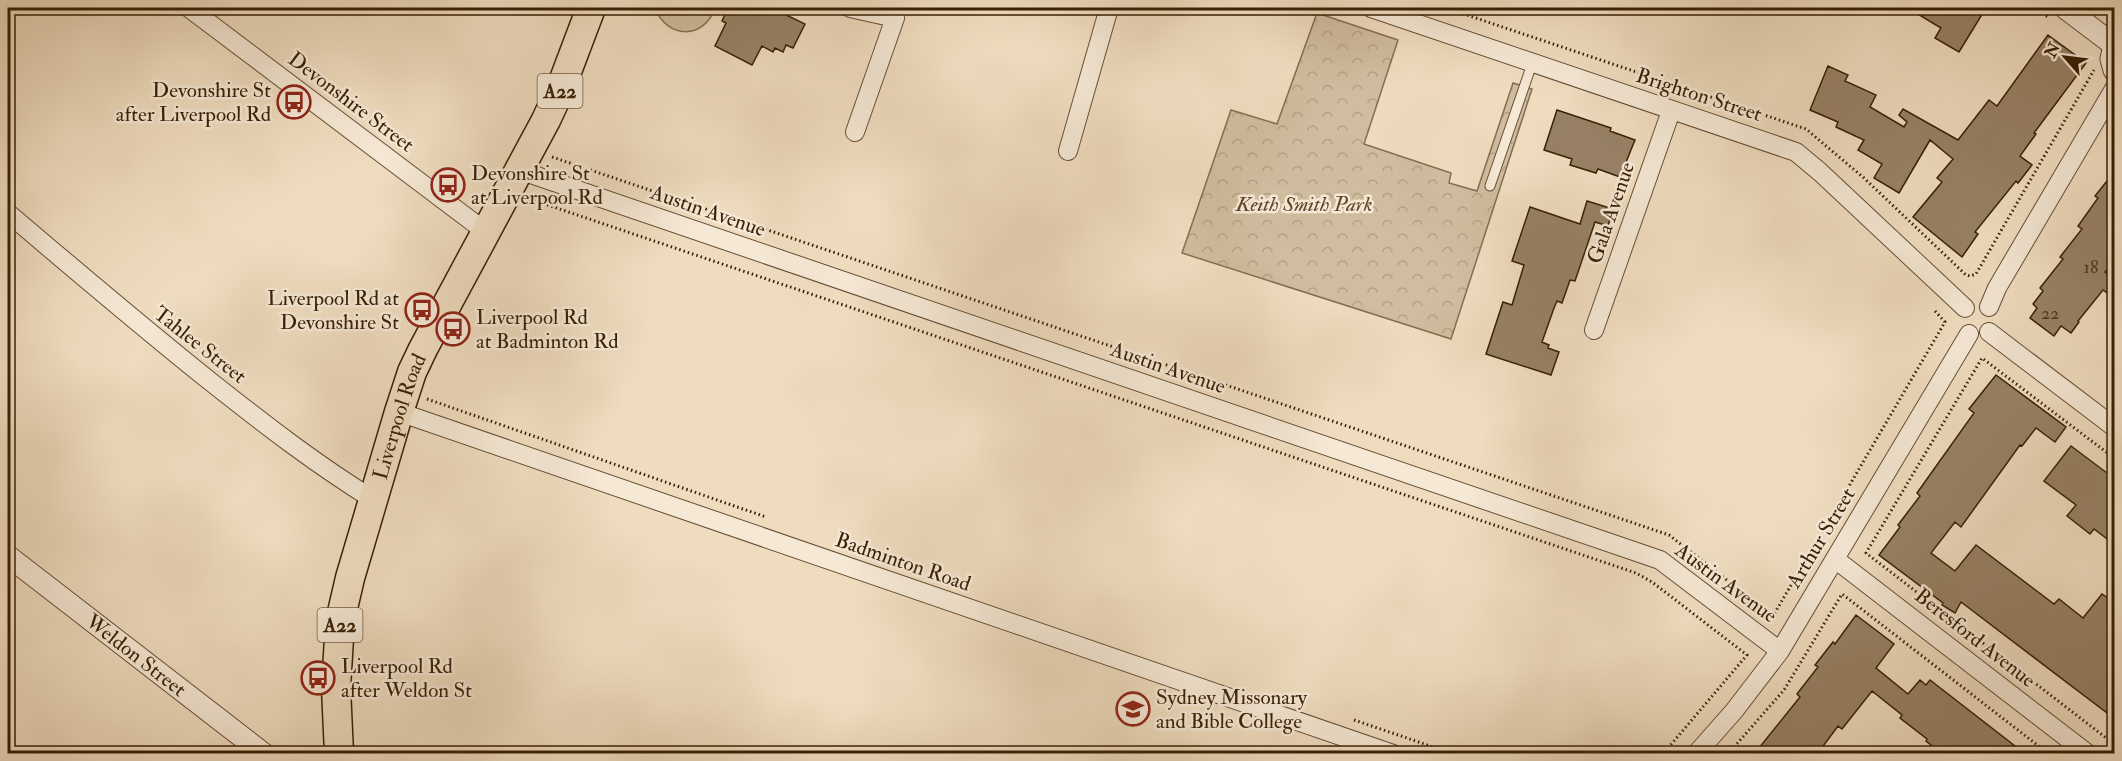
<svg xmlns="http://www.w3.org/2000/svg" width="2122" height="761" font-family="'IM FELL Double Pica',serif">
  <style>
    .green { fill: #d0bc9f; stroke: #846e52; stroke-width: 1.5 }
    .park { fill: url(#park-crowns); stroke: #846e52; stroke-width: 1.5 }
    .building { fill: #978165; stroke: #381f04; stroke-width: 1.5 }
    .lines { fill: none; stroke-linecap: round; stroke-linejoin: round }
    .service-casing { stroke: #664e33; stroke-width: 11 }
    .minor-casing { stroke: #664e33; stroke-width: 20 }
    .tertiary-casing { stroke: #664e33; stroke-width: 23 }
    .trunk-casing { stroke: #381f04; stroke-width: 31 }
    .path { stroke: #381f04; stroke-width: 3; stroke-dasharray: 1.5 3; stroke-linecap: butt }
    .service { stroke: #f5e8d5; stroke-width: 9 }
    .minor { stroke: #f5e8d5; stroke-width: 18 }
    .tertiary { stroke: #f5e8d5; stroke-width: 21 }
    .trunk { stroke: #efdcbf; stroke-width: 28 }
    .labels { text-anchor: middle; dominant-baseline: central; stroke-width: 5; stroke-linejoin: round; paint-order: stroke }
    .number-label { font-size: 18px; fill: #50381c }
    .shield { fill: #f5e8d5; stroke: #715b43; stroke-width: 1.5 }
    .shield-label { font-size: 20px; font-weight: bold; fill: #381f04 }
    .poi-label { font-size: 21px; fill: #381f04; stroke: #f5e8d5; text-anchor: start }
    .street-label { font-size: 21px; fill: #381f04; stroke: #f5e8d5 }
    .park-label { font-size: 21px; font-style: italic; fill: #5e462b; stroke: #f5e8d5 }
  </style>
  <defs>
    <pattern id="park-crowns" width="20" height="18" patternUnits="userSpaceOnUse" patternTransform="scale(1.5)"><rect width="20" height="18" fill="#d0bc9f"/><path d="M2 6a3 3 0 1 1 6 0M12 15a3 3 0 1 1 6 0" fill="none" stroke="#b3a187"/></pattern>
  </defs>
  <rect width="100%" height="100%" fill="#efdcbf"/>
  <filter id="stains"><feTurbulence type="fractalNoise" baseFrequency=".00333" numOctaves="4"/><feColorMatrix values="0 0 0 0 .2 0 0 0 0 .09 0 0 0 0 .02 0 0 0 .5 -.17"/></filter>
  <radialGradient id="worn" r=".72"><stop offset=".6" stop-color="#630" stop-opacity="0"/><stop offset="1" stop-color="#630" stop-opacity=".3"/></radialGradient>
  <path class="green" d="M655,8H715C704,40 667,39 655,8Z"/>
  <path class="park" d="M1317,13L1398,40L1364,144L1451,173L1449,183L1477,191L1513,83L1532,89L1451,339L1182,253L1231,110L1277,124Z"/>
  <path class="building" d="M728,8H772L805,24L793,48L786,45L783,52L775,48L773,52L762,46L752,65L715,46L726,23L722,21Z
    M1908,8H1986L1959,52L1935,38L1941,28Z
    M2048,35L2086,63L2034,133L2036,134L2020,156L2032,165L2018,183L2016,181L1975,232L1978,234L1962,257L1913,217L1942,182L1937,178L1953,159L1930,140L1899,193L1874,178L1882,164L1858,150L1864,140L1836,127L1838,122L1810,110L1828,66L1848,75L1845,81L1876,95L1870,107L1904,127L1907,122L1899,115L1903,109L1958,140L1989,100L1997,106Z
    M1557,110L1611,128L1610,131L1635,140L1620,177L1598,169L1596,173L1570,165L1572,159L1544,150Z
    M2115,171V250L2107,259L2112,263L2105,272L2115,279V299L2103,290L2078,321L2079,322L2071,333L2061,326L2054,336L2030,318L2037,308L2033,304L2043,291L2040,288L2063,259L2060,257L2082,229L2078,226L2098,198L2095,196Z
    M1587,201L1613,209L1608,226L1595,222L1575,281L1570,280L1562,303L1557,301L1554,308L1542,342L1549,345L1548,348L1559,352L1551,375L1486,354L1503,302L1512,305L1524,265L1512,261L1530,207L1580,224Z
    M1996,375L2066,427L2055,442L2036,428L2022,446L2020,445L1961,527L1955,522L1931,553L1955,571L1976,545L2054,604L2059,599L2083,618L2102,594L2115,603V719L1961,602L1955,613L1942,605L1943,603L1879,555L1900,527L1898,525L1920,496L1917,493L1974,413L1969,409Z
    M2071,446L2115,479V545L2094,529L2090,534L2067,516L2076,505L2044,481Z
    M1856,615L1894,644L1876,668L1908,694L1920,680L1926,685L1930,680L2024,753H1941L1926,741L1927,739L1900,718L1902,715L1872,691L1842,729L1838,726L1818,753H1755L1800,697L1797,694L1818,667L1815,665L1833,642L1835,644Z"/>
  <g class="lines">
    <g class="service-casing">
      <path id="service" d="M1490,186L1533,61"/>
    </g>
    <g class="minor-casing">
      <path id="minor" d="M189,8L486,232
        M850,8L895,18L855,132
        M1371,8L1796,152L1820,172L1965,308
        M1068,151L1109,8
        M519,170L1660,560L1780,651
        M8,213C75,270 142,327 211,382C264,424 317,465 374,500
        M1989,307L1997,288L2114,89
        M1594,330L1671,111
        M1989,332L2114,427
        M399,412L1393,754
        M1835,559L2088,754
        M1696,754L1734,711L1780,651L1969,334"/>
    </g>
    <g class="tertiary-casing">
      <g id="tertiary">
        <path d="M2065,8L2114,45"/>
        <path d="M2114,45L2111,59L2114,70"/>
        <path id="s1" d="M8,556L264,754"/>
      </g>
    </g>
    <g class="trunk-casing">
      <g id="trunk">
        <path id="s2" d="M339,754L336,688L340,621L350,578L399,412L412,372L423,349L546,120L560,90L591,8"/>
      </g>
    </g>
    <path class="path" d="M1446,8L1806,129L1864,178L1966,275L1970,276L1976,274L2094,70
      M2035,8L2048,17
      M552,157L1669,535L1773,616L1945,322L1935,311
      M530,199L1636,573L1652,582L1747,655L1663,754
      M427,399L766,517
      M2114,458L1982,358L1866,553L2114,744
      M1354,720L1454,754
      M1728,754L1784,690L1842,594L2049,754"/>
    <use href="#service" class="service"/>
    <use href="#minor" class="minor"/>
    <use href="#tertiary" class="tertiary"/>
    <use href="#trunk" class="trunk"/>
  </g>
  <defs>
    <g id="bus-ring" transform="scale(1.725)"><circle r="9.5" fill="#f5e8d5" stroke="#8f2418" stroke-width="1.5"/><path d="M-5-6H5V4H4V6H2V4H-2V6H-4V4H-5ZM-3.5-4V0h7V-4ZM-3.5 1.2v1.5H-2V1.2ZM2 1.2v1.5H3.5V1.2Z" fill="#8f2418"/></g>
    <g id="university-ring" transform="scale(1.725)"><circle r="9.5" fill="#f5e8d5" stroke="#8f2418" stroke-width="1.5"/><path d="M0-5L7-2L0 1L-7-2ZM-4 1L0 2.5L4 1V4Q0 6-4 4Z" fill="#8f2418"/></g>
  </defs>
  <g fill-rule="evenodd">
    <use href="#bus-ring" x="294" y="102"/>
    <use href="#bus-ring" x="448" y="185"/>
    <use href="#bus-ring" x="422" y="310"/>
    <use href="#bus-ring" x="453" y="329"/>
    <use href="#bus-ring" x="318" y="678"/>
    <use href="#university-ring" x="1133" y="709"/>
  </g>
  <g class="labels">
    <g class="number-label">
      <text x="2091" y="267">18</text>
      <text x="2050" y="313">22</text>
    </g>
    <g class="shield">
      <rect x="537.5" y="74" width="45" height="34" rx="4.5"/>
      <rect x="317.5" y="608" width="45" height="34" rx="4.5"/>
    </g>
    <g class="shield-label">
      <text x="560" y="91">A22</text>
      <text x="340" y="625">A22</text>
    </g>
    <g class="poi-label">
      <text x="271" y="90" text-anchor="end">Devonshire St<tspan x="271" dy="24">after Liverpool Rd</tspan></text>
      <text x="471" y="173">Devonshire St<tspan x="471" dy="24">at Liverpool Rd</tspan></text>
      <text x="399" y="298" text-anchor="end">Liverpool Rd at<tspan x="399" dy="24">Devonshire St</tspan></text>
      <text x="476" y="317">Liverpool Rd<tspan x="476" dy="24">at Badminton Rd</tspan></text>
      <text x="341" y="666">Liverpool Rd<tspan x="341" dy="24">after Weldon St</tspan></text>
      <text x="1156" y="697">Sydney Missonary<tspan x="1156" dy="24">and Bible College</tspan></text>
    </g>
    <g class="street-label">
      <text transform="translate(1699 95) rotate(18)">Brighton Street</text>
      <text transform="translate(351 102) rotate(37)">Devonshire Street</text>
      <text transform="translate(708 211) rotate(19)">Austin Avenue</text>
      <text transform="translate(1611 213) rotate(-71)">Gala Avenue</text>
      <text transform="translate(200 345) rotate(38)">Tahlee Street</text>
      <text transform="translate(1168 368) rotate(19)">Austin Avenue</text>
      <text stroke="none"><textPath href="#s2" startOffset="346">Liverpool Road</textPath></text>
      <text transform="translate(1821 538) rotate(-59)">Arthur Street</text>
      <text transform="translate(903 562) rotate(19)">Badminton Road</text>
      <text transform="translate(1726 583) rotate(36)">Austin Avenue</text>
      <text transform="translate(1975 638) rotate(38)">Beresford Avenue</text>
      <text stroke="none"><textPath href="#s1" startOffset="162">Weldon Street</textPath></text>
    </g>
    <g class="park-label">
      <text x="1304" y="204">Keith Smith Park</text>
    </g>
  </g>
  <rect width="2122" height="761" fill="none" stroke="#efdcbf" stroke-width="30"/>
  <rect x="9" y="9" width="2104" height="743" fill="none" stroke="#381f04" stroke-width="3"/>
  <rect x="15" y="15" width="2092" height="731" fill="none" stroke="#381f04" stroke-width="1.5"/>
  <g transform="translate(2065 57) rotate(298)" stroke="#f5e8d5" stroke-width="4.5" paint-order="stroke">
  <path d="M0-4.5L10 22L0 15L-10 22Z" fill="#381f04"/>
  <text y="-9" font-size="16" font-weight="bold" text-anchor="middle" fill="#381f04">N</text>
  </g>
  <rect width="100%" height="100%" filter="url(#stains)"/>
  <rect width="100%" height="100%" fill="url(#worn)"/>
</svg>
